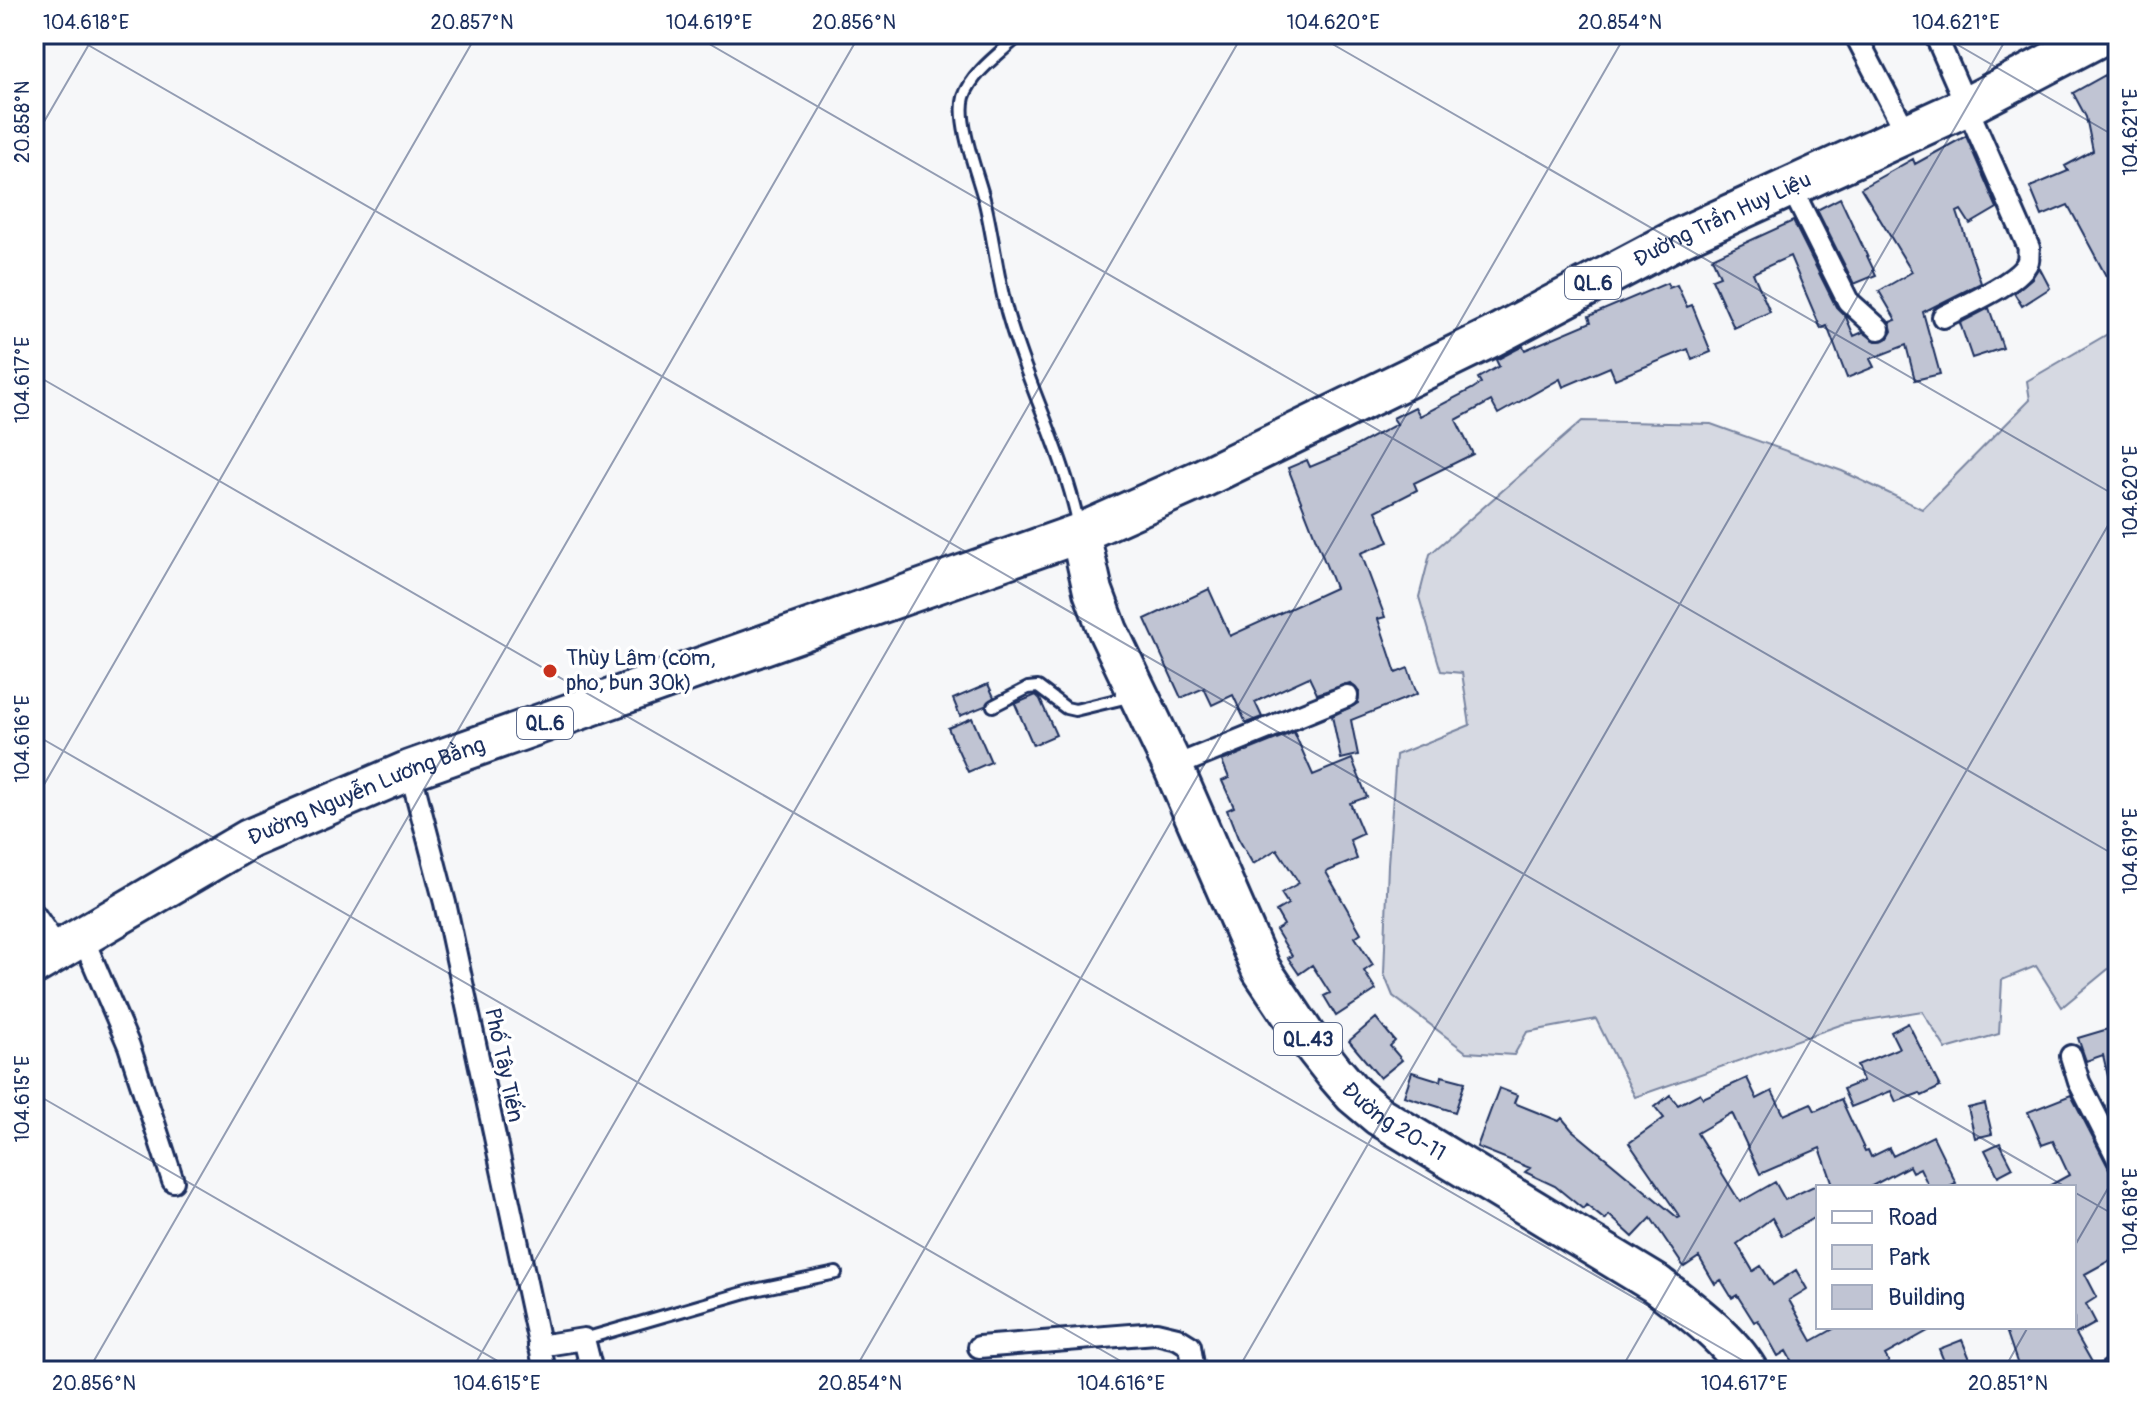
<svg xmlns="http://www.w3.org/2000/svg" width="2152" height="1405" font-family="Pangolin,sans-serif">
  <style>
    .green { fill: #d6d9e2; stroke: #7884a0; stroke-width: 2 }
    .building { fill: #c0c4d3; stroke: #1b2f5e; stroke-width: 2 }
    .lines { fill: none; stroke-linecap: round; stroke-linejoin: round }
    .lane-casing { stroke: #1b2f5e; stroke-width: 16 }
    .street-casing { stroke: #1b2f5e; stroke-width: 26 }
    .highway-casing { stroke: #1b2f5e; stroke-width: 44 }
    .lane { stroke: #fff; stroke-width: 10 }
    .street { stroke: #fff; stroke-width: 20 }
    .highway { stroke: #fff; stroke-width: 38 }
    .ticks { fill: none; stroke: #1b2f5e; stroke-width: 2; stroke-opacity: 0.45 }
    .poi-dot { fill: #c8321e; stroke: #fff; stroke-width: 3 }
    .labels { text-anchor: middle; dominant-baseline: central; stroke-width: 7; stroke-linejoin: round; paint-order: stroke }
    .shield { fill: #fff; stroke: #5f6d8e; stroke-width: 2 }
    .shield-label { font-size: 20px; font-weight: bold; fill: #1b2f5e }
    .street-label { font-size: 22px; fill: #1b2f5e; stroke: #fff }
    .poi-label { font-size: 22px; fill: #1b2f5e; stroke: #fff; text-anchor: start }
    .neatline { fill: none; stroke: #1b2f5e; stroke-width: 3 }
    .ticks-label { font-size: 20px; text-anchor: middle; fill: #1b2f5e }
  </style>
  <rect width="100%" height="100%" fill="#f6f7f9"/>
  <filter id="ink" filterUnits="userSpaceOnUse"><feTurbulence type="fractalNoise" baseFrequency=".0125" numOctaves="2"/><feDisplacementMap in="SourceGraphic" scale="16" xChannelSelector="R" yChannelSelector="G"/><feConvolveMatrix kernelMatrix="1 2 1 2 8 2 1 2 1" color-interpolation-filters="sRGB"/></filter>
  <g filter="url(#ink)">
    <path class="green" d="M2118,328V961L2062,1007L2036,966L2002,980L1999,1034L1946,1049L1922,1011L1843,1024L1635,1097L1596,1019L1527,1032L1514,1055L1466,1052L1393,996L1384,974L1388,864L1396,755L1470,725L1462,673L1441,671L1419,597L1430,554L1582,421L1711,424L1842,471L1922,509L2030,400L2027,381Z"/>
    <path class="building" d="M2118,68V186L2111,190L2118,204V269L2106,276L2068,205L2042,216L2030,187L2068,171L2065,166L2093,151L2086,117L2073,93Z
      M1966,136L1997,208L1970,224L1961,210L1957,212L1981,283L1923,312L1940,374L1915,380L1906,345L1870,359L1874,367L1847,378L1827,326L1821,329L1790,256L1753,273L1770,312L1734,328L1712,279L1720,276L1712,258L1793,221L1836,307L1846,317L1854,336L1863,332L1876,341L1888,338L1892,331L1890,322L1896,320L1879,291L1912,272L1861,188L1913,159L1915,164Z
      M1840,198L1876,275L1854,284L1817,210Z
      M2039,267L2050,288L2022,306L2014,293L2032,278Z
      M1667,283L1669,288L1677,285L1687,307L1692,305L1711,352L1692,360L1688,349L1615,379L1610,367L1563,387L1560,379L1498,414L1491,401L1456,420L1473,454L1414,483L1417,490L1376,511L1389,542L1361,553L1385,617L1378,619L1396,673L1408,668L1417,694L1351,720L1358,755L1341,759L1332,716L1358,703L1359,692L1350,683L1317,694L1309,677L1255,702L1262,717L1246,723L1233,695L1212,705L1204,688L1181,698L1145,619L1209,589L1230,636L1335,588L1288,468L1307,460L1310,467L1341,454L1397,424L1393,418L1415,407L1420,416L1472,389L1481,383L1478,378L1499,366L1496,360L1523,346L1525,350L1591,322L1589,316Z
      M1989,308L2003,348L1972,358L1960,323Z
      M988,684L994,697L985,706L960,716L953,699Z
      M1036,695L1040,699L1056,735L1033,745L1015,704Z
      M972,718L991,762L968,772L948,728Z
      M1294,732L1313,775L1352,759L1367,797L1350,803L1363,834L1350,840L1357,859L1326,872L1361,933L1355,937L1373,965L1364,971L1376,990L1336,1016L1324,996L1330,993L1312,965L1299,974L1288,958L1292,956L1276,930L1284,925L1276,911L1288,904L1281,893L1299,883L1277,849L1253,864L1238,838L1227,810L1234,807L1222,781L1229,778L1222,761Z
      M1376,1018L1395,1041L1390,1046L1402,1060L1380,1078L1349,1041Z
      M1908,1023L1940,1087L1922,1096L1920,1093L1896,1102L1891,1091L1851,1107L1843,1089L1863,1081L1857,1065L1899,1048L1891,1032Z
      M2118,1026V1093H2112L2103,1055L2086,1061L2078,1038Z
      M1412,1072L1441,1081L1442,1076L1465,1082L1455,1112L1404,1096Z
      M1747,1078L1757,1099L1772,1091L1784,1115L1811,1103L1815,1111L1841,1099L1865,1151L1868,1150L1871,1157L1889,1148L1893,1156L1933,1136L1956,1183L1947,1187H1929L1920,1168L1912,1172L1909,1166L1870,1187H1834L1820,1148L1760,1174L1732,1113L1697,1133L1740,1202L1775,1182L1785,1200L1818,1184V1216L1782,1236L1772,1218L1737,1244L1753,1271L1761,1266L1773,1285L1796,1270L1807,1289L1789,1300L1812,1341L1837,1327H1935L1885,1355L1889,1362L1873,1371H1797L1786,1351L1778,1356L1758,1320L1754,1322L1737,1295L1732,1298L1721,1280L1715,1284L1699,1257L1684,1267L1651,1218L1633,1237L1609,1215L1605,1220L1586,1205L1583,1209L1555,1186L1525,1172L1530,1168L1477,1147L1499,1088L1517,1095L1514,1103L1559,1121L1562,1118L1572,1130L1678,1218L1680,1217L1629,1143L1664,1118L1655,1107L1670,1095L1678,1105L1700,1093L1703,1098Z
      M2071,1095L2118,1186V1256L2085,1274L2097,1297L2086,1304L2096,1323L2076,1334L2093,1364L2081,1371H2020L2005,1327H2072L2074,1331V1187H2047L2069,1175L2053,1141L2042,1145L2028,1112Z
      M1985,1104L1992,1134L1975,1138L1968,1108Z
      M2000,1143L2013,1168L1998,1176L1985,1150Z
      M1962,1340L1975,1371H1948L1939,1349Z"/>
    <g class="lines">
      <g class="lane-casing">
        <path id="lane" d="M1021,34C1002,52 972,72 964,97C957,122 977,173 984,199C994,238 997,280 1009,319C1029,389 1065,455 1079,527
          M993,706L1028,688L1038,687L1066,708L1075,710L1133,696
          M584,1339L750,1291L836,1273"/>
      </g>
      <g class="street-casing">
        <path id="street" d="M1855,34L1907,134
          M1935,34L2029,248C2028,252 2029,257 2028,261C2021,282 1963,306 1943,317
          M1791,187L1848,301L1879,329
          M1173,767L1347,696
          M410,770L445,903L545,1371
          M34,914L59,950
          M82,936L129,1046L173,1181
          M2071,1056L2079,1082L2118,1159
          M539,1346L584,1339L592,1371
          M979,1347L1156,1333L1177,1338L1190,1346L1194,1371
          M2110,1371L2118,1366"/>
      </g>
      <g class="highway-casing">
        <g id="highway">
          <path id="s1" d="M1080,533L1093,591L1108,631L1173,767L1261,969L1305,1035L1334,1072L1354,1095L1379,1116L1656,1284C1686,1307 1729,1338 1748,1371"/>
          <path id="s2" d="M34,965L249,839L410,770L1080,533L1201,479L1492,337L1681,237L1965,107L2105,34"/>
        </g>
      </g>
      <use href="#lane" class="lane"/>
      <use href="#street" class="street"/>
      <use href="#highway" class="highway"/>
    </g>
  </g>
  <path class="ticks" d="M69,34L2066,1187M692,34L2118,857M1315,34L2118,497M1939,34L2118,138M34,139L95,34M34,374L1761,1371M34,734L1138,1371M34,802L477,34M34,1093L515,1371M2074,1192L2118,1217M2074,1247L2118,1171M88,1371L860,34M471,1371L1243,34M854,1371L1626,34M1237,1371L2009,34M1620,1371L2118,508M2003,1371L2028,1327"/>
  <circle class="poi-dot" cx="550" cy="671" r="8"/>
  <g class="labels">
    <g class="shield">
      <rect x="1565" y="267" width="56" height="32" rx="6"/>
      <rect x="517" y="707" width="56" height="32" rx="6"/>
      <rect x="1274" y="1023" width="68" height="32" rx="6"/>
    </g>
    <g class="shield-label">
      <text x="1593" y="283">QL.6</text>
      <text x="545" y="723">QL.6</text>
      <text x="1308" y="1039">QL.43</text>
    </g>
    <g class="street-label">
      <text stroke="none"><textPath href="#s2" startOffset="1850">Đường Trần Huy Liệu</textPath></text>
      <text stroke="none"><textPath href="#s2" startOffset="376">Đường Nguyễn Lương Bằng</textPath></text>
      <text transform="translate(504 1065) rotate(78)">Phố Tây Tiến</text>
      <text stroke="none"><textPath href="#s1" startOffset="678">Đường 20-11</textPath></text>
    </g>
    <g class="poi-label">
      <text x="566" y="658">Thùy Lâm (com,<tspan x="566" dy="25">pho, bun 30k)</tspan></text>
    </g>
  </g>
  <rect width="2152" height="1405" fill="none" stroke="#fff" stroke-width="88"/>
  <rect x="1816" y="1185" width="260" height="144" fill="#ffffff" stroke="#a4acbf" stroke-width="2"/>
  <rect x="1832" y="1211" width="40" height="12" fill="#ffffff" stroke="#a4acbf" stroke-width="2"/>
  <text x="1888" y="1225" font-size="24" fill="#1b2f5e">Road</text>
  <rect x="1832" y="1245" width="40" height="24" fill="#d6d9e2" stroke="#a4acbf" stroke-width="2"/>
  <text x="1888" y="1265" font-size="24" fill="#1b2f5e">Park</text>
  <rect x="1832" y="1285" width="40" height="24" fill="#c0c4d3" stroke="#a4acbf" stroke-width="2"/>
  <text x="1888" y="1305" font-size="24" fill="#1b2f5e">Building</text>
  <rect x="44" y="44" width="2064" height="1317" class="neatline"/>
  <g class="ticks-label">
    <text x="86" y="29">104.618°E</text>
    <text x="472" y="29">20.857°N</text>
    <text x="709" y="29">104.619°E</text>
    <text x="854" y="29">20.856°N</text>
    <text x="1333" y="29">104.620°E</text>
    <text x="1620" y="29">20.854°N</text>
    <text x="1956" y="29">104.621°E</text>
    <text transform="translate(22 122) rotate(-90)" y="7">20.858°N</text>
    <text transform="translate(2130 132) rotate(-90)" y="7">104.621°E</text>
    <text transform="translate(22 380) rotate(-90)" y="7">104.617°E</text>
    <text transform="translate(2130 492) rotate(-90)" y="7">104.620°E</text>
    <text transform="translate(22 739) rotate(-90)" y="7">104.616°E</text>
    <text transform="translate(2130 851) rotate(-90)" y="7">104.619°E</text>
    <text transform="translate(22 1099) rotate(-90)" y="7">104.615°E</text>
    <text transform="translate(2130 1211) rotate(-90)" y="7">104.618°E</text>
    <text x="94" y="1390">20.856°N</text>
    <text x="497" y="1390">104.615°E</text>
    <text x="860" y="1390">20.854°N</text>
    <text x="1121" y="1390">104.616°E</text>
    <text x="1744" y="1390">104.617°E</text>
    <text x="2008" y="1390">20.851°N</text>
  </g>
</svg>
